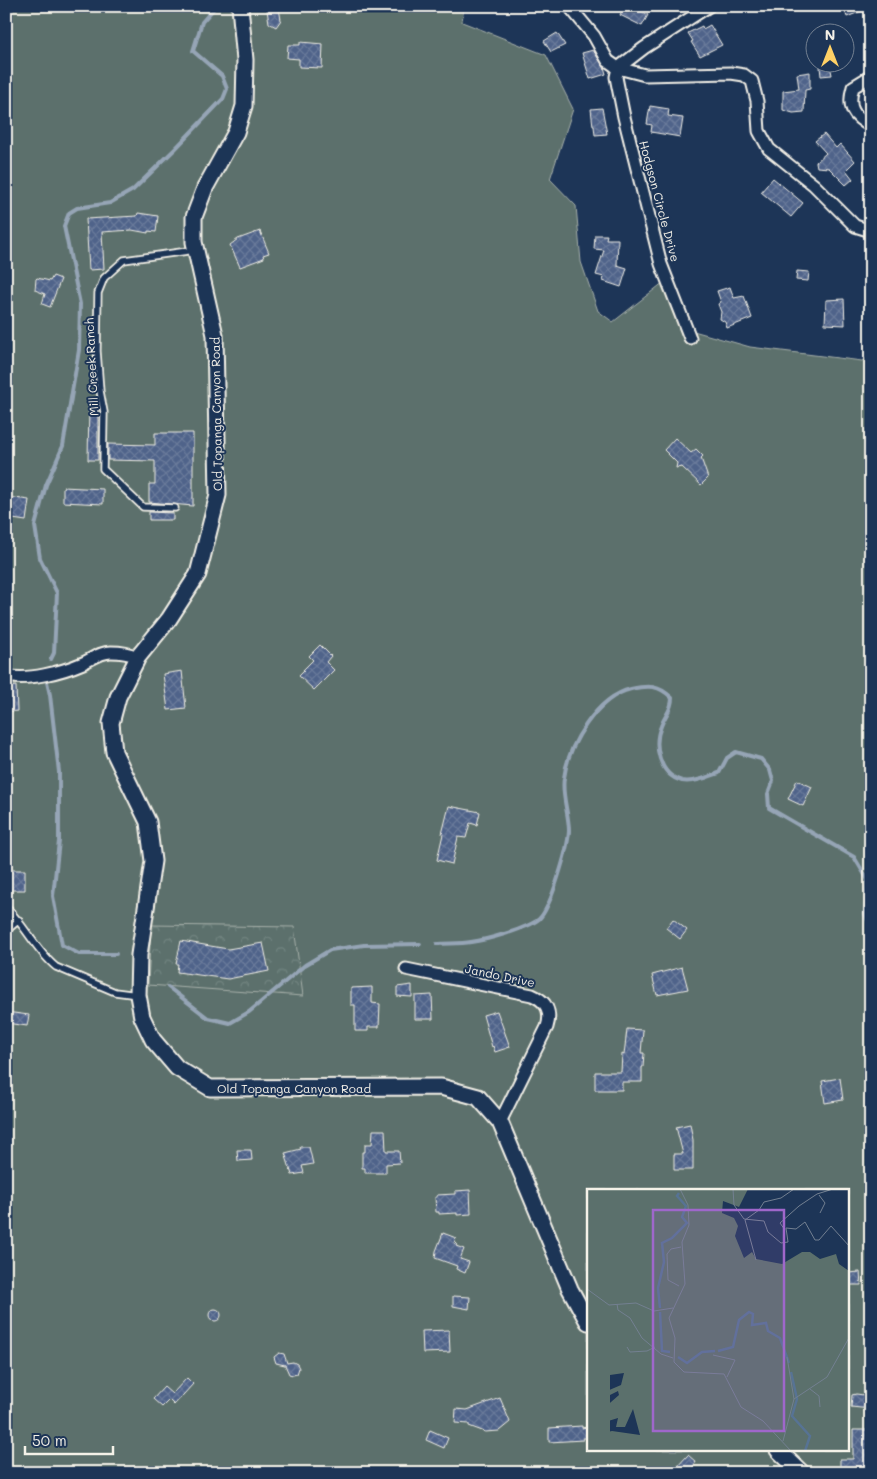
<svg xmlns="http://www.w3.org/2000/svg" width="877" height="1479" font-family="Mali,sans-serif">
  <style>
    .grass { fill: #5b706c; stroke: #a8b0aa; fill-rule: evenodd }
    .park { fill: url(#park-crowns); stroke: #a8b0aa }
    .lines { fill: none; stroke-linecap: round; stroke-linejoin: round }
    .stream { stroke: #96a5b6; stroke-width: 4 }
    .building { fill: url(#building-cross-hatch); stroke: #f4f1e8 }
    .lane-casing { stroke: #f4f1e8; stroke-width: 9 }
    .street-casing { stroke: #f4f1e8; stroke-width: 15 }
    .secondary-casing { stroke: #f4f1e8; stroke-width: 19 }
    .lane { stroke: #1d3557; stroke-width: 5.5 }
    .street { stroke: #1d3557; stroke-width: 11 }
    .secondary { stroke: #1d3557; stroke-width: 15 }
    .labels { text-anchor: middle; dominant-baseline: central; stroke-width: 4; stroke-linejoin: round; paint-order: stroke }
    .street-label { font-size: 12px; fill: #f4f1e8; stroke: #1d3557 }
    .inset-river { fill: none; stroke: #577394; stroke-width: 2.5 }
    .inset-road { fill: none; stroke: #738091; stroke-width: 1 }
    .view { fill: #9f67cb; fill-opacity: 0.15; stroke: #9f67cb; stroke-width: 2.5 }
    .inset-edge { fill: none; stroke: #f4f1e8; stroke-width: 2.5 }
  </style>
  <defs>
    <pattern id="park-crowns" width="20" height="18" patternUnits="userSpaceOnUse" patternTransform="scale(1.25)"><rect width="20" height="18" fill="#5b706c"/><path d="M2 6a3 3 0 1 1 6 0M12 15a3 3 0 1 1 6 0" fill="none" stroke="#738581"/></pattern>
    <pattern id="building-cross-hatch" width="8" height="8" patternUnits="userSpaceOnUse" patternTransform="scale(1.25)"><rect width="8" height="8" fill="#4f638a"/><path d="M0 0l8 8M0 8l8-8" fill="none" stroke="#697a9a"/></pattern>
  </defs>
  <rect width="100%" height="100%" fill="#1d3557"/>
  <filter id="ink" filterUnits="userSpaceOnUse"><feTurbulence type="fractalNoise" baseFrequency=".02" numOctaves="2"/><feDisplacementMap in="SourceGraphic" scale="10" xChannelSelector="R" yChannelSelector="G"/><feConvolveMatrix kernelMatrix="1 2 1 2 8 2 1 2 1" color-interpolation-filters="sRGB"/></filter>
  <g filter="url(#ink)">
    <path class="grass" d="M6,6H464L462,22L546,55L573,109L550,179L576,206L581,262L598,311L613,322L664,282L690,330L750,347L862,361L871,356V1473H6ZM588,1190H848V1450H588Z"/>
    <path class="park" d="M151,925L294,927L303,996L148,985Z"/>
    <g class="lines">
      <path class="stream" d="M51,659L54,653L57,593L40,558L35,526L46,485L63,446L79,350L80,304L64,226L69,213L77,208L110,203L133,190L175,149L223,99L227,89L222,76L193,51L202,22L216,6
        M47,682L50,695L59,772V841L53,896L62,945L79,954H116
        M437,944C448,943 460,944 471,942C486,940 527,929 539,919C551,908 568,848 569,831C569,813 561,795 564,778C568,745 597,697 631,689C649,685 659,685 672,698C672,710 665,715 661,726C653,745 659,775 682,781C694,783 708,777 719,773L727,758L736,752L761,759L770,770L773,781L768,794L769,808L854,857L868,880L865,914L871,928
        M168,987L208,1018L230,1023L249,1012L305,965L330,950L364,945L420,944"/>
    </g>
    <path class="building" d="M624,6H643L641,10L648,15L642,26L620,15Z
      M843,6H871V7L847,17Z
      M279,8L281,20L276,27L269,23L267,10Z
      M710,25L722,45L700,56L691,42L693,41L688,33L702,26L703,29Z
      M557,33L565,45L551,52L544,41Z
      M300,42L323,44L322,68L299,67V59L287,58L288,45H300Z
      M593,50L604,67L606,74L590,79L582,53Z
      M830,65L832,75L821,76L820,67Z
      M810,72V89L805,90L804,112L793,113L783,110V91L799,89L797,74Z
      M650,106L669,109L668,116L683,118L680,137L651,132L652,125L647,124Z
      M602,108L607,134L595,135L594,126H593L591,109Z
      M824,134L836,148L840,144L855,161L846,170L853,179L846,185L829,168L817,167L816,162L826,153L815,141Z
      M773,178L803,203L791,217L761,192Z
      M138,213L158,216L156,232L148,231V233L132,230L102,232L104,269L89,270L86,219L137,216Z
      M260,231L269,253L263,255L264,258L240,267L230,245L238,239Z
      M595,235H607L606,239H618L617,265L627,268L621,287L603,281L604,277L596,275L604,250L594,249Z
      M797,271L809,272L808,281L796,280Z
      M53,276L61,279L50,307L42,304L45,294L35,290L36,279L37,278L50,281Z
      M730,287L734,298L744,296L752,318L727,328L725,322L720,319L721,312L718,304L721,302L717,291Z
      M844,299L845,325L825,324L826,300Z
      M89,404H98V460H88Z
      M155,433H193V506L149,502V484H155V461L108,460V444L155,445Z
      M675,438L691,453L696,449L703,456L701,458L708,478L701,485L682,467L676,468L677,463L664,450Z
      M63,487L103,489V504L63,502Z
      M8,497L29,500L26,521L6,518Z
      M149,512L173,513V520H149Z
      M320,645L331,656L326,662L334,670L314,690L299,676L304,671L303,670L313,660L309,656Z
      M182,671L186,708L168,710L163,674Z
      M16,686L17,711L6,712V687Z
      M797,780L812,787L803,806L788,799Z
      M449,806L480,812L477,825L470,823L466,838L458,837L452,864L437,860L443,834H442Z
      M6,870H25V890H6Z
      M673,919L687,930L680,939L666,928Z
      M181,941L228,949L263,943L269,971L228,979L177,972L178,964H176Z
      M682,967L688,989L657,995L652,975Z
      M412,985V997L397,996V987Z
      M372,987V1003L380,1004L379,1027H368V1031H355V1005H351V988Z
      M432,995L433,1019H415V996Z
      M497,1011L510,1047L495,1052L493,1046L492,1047L483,1015Z
      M6,1012L29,1015L27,1026L6,1023Z
      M627,1029L643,1030L641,1053H644L643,1067H642V1082H622V1090H595V1072H621L622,1054L624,1055Z
      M840,1078L843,1100L825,1103L822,1081Z
      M690,1124L693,1140V1170H674V1154H683L676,1127Z
      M373,1130H385L386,1151H399L400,1163L386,1164V1173H365V1168H362V1152H365V1144H372Z
      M300,1147H309L313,1164L302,1166L304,1173L292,1175L285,1153L301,1149Z
      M237,1150H251L252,1160L238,1161Z
      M470,1190L471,1214L457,1215V1213L439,1214V1212H436L435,1197H437V1195L455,1194V1191Z
      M443,1233L456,1238L454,1243L457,1244L456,1246L464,1249L460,1259L469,1262L465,1273L456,1269L457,1266L435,1258L436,1251Z
      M860,1272L861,1285H851L850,1283L848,1284V1273Z
      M453,1296L470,1297L469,1309L453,1306Z
      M209 1315a6 6 0 1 1 12 0a6 6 0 1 1-12 0Z
      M449,1330L450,1352L423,1353L422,1331Z
      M279,1353L284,1354L287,1363L293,1362L297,1364L299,1368L297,1374L293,1375L289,1374L285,1365L276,1363L274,1357Z
      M187,1378L193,1384L174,1405L169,1400L162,1407L153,1399L164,1387L172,1394Z
      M856,1394L871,1396V1409L851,1407L852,1395Z
      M500,1398L510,1422L499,1431L485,1432L469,1426V1424L455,1423L456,1409L467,1410Z
      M582,1426V1428L587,1427V1438H583V1440L549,1442V1428Z
      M430,1430L448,1438L444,1448L426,1440Z
      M853,1430H871V1470L840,1471V1459H853Z
      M688,1455L696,1462L689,1473H680L675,1469Z"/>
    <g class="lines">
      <g class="lane-casing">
        <path id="lane" d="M175,508L143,507L103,469L104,412L100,391L97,351L98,293L104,278L124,260L195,250
          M6,907C25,925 36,951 56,967L115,992L138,995
          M6,931L19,920"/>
      </g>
      <g class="street-casing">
        <path id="street" d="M569,6L594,36L608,61L618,68L645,75L731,73L744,75L752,81L757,101L759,131L769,149L814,185L855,226L871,231
          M871,76L853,87C847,107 853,117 871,126
          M690,338L661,264L624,117L616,77L618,68L644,48L709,6
          M6,676C28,681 62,672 83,663C92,659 100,652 111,652C120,652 131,654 138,657
          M406,969L532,995C546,1001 552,1011 547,1027L500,1122"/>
      </g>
      <g class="secondary-casing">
        <path id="secondary" d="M240,6L245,60L244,106L236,132L205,188L194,217V242L215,335L218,495L198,574L169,619L138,657L118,697L111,723L114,752L148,822L153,861L139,955L138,995L142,1017L153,1040L177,1068L210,1088L441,1087L478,1097L500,1122L570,1289L588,1322
          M778,1450L802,1473"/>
      </g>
      <use href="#lane" class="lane"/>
      <use href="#street" class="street"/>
      <use href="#secondary" class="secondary"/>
    </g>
  </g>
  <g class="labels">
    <g class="street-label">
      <text transform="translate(660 201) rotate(75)">Hodgson Circle Drive</text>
      <text transform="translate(91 367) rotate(-93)">Mill Creek Ranch</text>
      <text transform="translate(216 414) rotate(-91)">Old Topanga Canyon Road</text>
      <text transform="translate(500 975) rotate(12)">Jando Drive</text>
      <text x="294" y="1088">Old Topanga Canyon Road</text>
    </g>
  </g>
  <g transform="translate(587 1189)">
    <rect width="262" height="262" fill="#1d3557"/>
    <path d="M0,0H161L152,18L136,12L135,24L147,29L151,37L148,47L157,69L165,63L169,70L195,75L215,63H223L233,70L249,65L252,75L262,82V262H0ZM37,184L34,196L20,202L21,207L31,202L32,206L16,220V187ZM46,220L53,246L25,242L12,245L18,233L31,229L29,238H38Z" fill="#5b706c" fill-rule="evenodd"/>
    <path d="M0,102L23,117V262H0ZM88,159H110L111,170L88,168Z" fill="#5b706c"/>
    <path class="inset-river" d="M73,119L71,99L77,73L75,54L85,49L100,34L95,28L99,17L90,7L92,4M73,123L75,162L83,163M131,162L146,158L152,131L162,123L166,125L165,136L179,134L181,142L193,149L202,174M91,168L100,174L115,163L128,162M204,183L210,210L205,227L223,247L218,262"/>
    <path class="inset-road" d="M93,0L101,16L102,36L95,53L98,95L82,129L88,149L87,173L97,183L137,185L154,218L176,232L204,262M146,0L147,16L157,30L177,32L181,43L194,54L201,53L199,39L209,40L218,33L228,51H232L244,37L263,58M232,6L238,14L233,24M198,41L193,34L212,17L230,5L246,0M169,71L158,31L172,21L177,13L194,9L207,0M92,97L81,91L80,65L84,60L94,58M0,100L22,116L49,114L67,122L86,119M30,115L31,121L43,129L55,149L74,165L86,169M40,158L43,163L60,162L68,158M126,166L148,171L140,188M223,200L232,207L233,218M207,210L240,188L263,147M196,252L207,210L200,168"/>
    <path class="view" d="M66,21H197V242H66Z"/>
    <rect width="262" height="262" class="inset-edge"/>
  </g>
  <rect width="877" height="1479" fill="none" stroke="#1d3557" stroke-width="25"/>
  <rect x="12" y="12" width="852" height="1454" fill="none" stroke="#f4f1e8" stroke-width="2" filter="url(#ink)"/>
  <g transform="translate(830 48)"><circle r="24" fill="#1d3557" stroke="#738091"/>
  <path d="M0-4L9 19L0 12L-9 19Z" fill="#ffd166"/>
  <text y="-8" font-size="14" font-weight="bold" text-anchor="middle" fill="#f4f1e8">N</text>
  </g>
  <path d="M25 1446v8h88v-8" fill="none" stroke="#f4f1e8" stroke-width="2.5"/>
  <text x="32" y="1446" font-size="15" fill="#f4f1e8" stroke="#1d3557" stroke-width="4" paint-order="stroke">50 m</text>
</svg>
